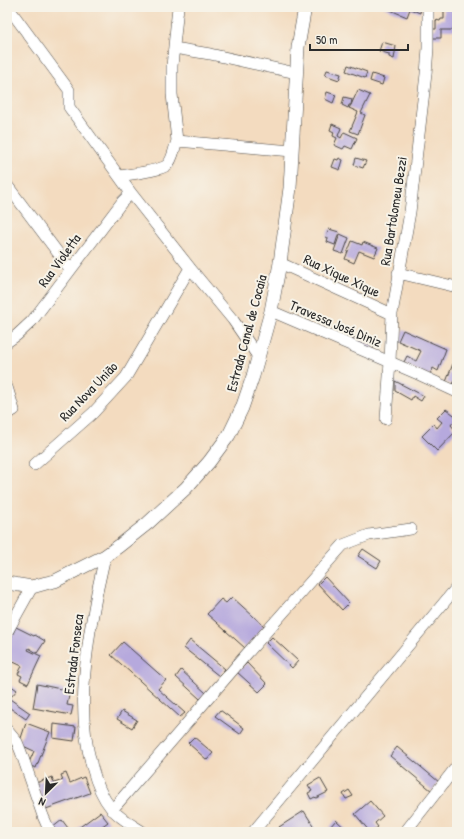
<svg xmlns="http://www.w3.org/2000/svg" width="464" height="839" font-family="'Patrick Hand',sans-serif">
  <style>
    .building { fill: #b6a9dd }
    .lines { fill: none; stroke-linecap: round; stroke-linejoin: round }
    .minor-casing { stroke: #494541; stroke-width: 12 }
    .tertiary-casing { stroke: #494541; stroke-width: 14 }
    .minor { stroke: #fff; stroke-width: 11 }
    .tertiary { stroke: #fff; stroke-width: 13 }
    .labels { text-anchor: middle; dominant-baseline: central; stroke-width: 4; stroke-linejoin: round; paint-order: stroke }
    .street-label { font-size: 14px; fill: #2b2b2b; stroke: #f7f3e8 }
  </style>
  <rect width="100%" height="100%" fill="#f7f3e8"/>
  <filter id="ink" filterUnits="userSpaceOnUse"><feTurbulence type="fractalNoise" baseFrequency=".025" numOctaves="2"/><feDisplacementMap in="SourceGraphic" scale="8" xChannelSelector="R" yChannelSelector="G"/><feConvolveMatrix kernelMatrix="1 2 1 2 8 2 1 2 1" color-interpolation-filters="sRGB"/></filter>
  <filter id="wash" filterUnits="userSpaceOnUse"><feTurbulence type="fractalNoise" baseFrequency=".012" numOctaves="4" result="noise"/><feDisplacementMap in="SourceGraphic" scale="16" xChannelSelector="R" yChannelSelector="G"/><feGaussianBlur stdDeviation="0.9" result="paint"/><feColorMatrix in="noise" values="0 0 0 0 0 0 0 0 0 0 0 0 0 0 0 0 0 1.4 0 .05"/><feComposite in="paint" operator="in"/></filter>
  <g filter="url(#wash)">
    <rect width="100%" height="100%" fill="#f3dbbf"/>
    <g id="blocks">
      <path class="building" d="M383,7H421L420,13L410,9L407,17Z
        M444,7H457V30H441V38H432V29H436V20L440,21L441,19H444Z
        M382,42L396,46L394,59L389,57V54L379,51Z
        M348,65L367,72L365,78L346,71Z
        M327,70L341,74L339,80L325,75Z
        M372,74L384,78L382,85L370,81Z
        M358,90L370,95L361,113L365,115L358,134L350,131L358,112L349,108L351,105H349L348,108L342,105L344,97L352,99L351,105Z
        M327,92L336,95L333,103L325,99Z
        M332,124L341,128L338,136L341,138L344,132L357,138L352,149L345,146L343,149L334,145L337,138L333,136L334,132L330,130Z
        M339,158L343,160L340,170L332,167L335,159L338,160Z
        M356,158L366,161L363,168L354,165Z
        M329,229L339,232L335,245L327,242L328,238L326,237Z
        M340,234L349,238L343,254L334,251Z
        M352,241L362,245L363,242L378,248L374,257L359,251L354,263L345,259Z
        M403,330L446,349L438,371L433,368L429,376L403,364L407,356L416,361L421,351L398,341Z
        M354,337L374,346L371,353L351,344Z
        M454,361L457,362V375L453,385L446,382Z
        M395,381L424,396L421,401L413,396L411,400L395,391Z
        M446,409L457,417L451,425L456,431L437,451L422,436L434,424L437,428L442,422L437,418Z
        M363,549L381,561L377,568L358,556Z
        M325,577L349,603L342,610L318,584Z
        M232,597L264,626L245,648L207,614L221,599L226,603Z
        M16,627L34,636L35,635L45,641L37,653L29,648L28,650L41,656L28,684L20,680L22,676L18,674L22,666L7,659V646Z
        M272,637L298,661L292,668L266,643Z
        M190,640L225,669L219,676L184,648Z
        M123,642L166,680L158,689L185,713L180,717L111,655Z
        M247,663L267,684L259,692L237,672Z
        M181,670L206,693L200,699L176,677Z
        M7,683L17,690L11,697L7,694Z
        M37,684L70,691L67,705L73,706L71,715L33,708Z
        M7,697L30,713L26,719L7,706Z
        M220,710L244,728L240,734L215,716Z
        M122,711L137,720L132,728L117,719Z
        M26,723L50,732L36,768L28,765L34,751L19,744Z
        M54,724L76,727L74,741L53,738Z
        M194,737L213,753L207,760L188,743Z
        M397,747L439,782L432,791L390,756Z
        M66,773L70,783L84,777L90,793L46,809L36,783L52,777L54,783L63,780L61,775Z
        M320,778L328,792L316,798L315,797L311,799L308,793L312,791L308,785Z
        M349,790L353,796L346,799L343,794Z
        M370,801L383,816L375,823L378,827L372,832H370L355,814Z
        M304,811L316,830L312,832H282L279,827Z
        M100,812L108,822L94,832H73Z
        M62,820L71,832H55L52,828Z
        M336,820L349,832H336L330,827Z"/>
    </g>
  </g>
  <g filter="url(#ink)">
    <use href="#blocks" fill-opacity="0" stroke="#494541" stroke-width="1"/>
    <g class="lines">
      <g class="minor-casing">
        <path id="minor" d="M8,7L69,90V107L131,193L190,268L233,320L259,358
          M174,48L210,54L296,73
          M177,141L172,94V66L178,7
          M120,176C130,174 160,171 167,165C173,160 174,148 177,141L292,151
          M7,185L70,269
          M280,263L392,314
          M398,273L457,287
          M271,311L418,374L457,392
          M7,342L17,335L32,321L122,202L131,193
          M7,387L14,410L7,414
          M386,419L390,362L392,314L410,212L426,74L428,48V7
          M34,465L93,413L126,377L190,268
          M105,556C99,581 94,606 90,631C83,679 79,719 92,767C96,782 101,796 111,808C119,818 132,825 143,832
          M7,632L32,587
          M7,730L17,742L21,752L43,816L50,832
          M112,810L244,657L343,545L369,535L411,529
          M253,832L457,587
          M405,832L457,766"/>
      </g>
      <g class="tertiary-casing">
        <path id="tertiary" d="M7,583L32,587L46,583L55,581L105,556L119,546L148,523L186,488L209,462L229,435L242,408L253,376L271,311L280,263L290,188L298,47L305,7"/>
      </g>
      <use href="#minor" class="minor"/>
      <use href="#tertiary" class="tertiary"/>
    </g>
  </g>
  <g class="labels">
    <g class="street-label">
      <text transform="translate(393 211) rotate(-81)">Rua Bartolomeu Bezzi</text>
      <text transform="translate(59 260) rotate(-54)">Rua Violetta</text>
      <text transform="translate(342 275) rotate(25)">Rua Xique Xique</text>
      <text transform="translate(336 323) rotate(23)">Travessa José Diniz</text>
      <text transform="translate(246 333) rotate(-75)">Estrada Canal de Cocaia</text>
      <text transform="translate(88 391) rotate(-46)">Rua Nova União</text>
      <text transform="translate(73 654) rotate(-83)">Estrada Fonseca</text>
    </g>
  </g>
  <rect width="464" height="839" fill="none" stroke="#f7f3e8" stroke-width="24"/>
  <g transform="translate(46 793) rotate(204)" stroke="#f7f3e8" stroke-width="3" paint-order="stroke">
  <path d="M0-3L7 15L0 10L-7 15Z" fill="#2b2b2b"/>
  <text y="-6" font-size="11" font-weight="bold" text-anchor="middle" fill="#2b2b2b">N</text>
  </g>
  <path d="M310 44v6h98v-6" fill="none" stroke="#2b2b2b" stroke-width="2"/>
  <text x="316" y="44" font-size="12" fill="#2b2b2b" stroke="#f7f3e8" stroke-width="3" paint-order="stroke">50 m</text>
</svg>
